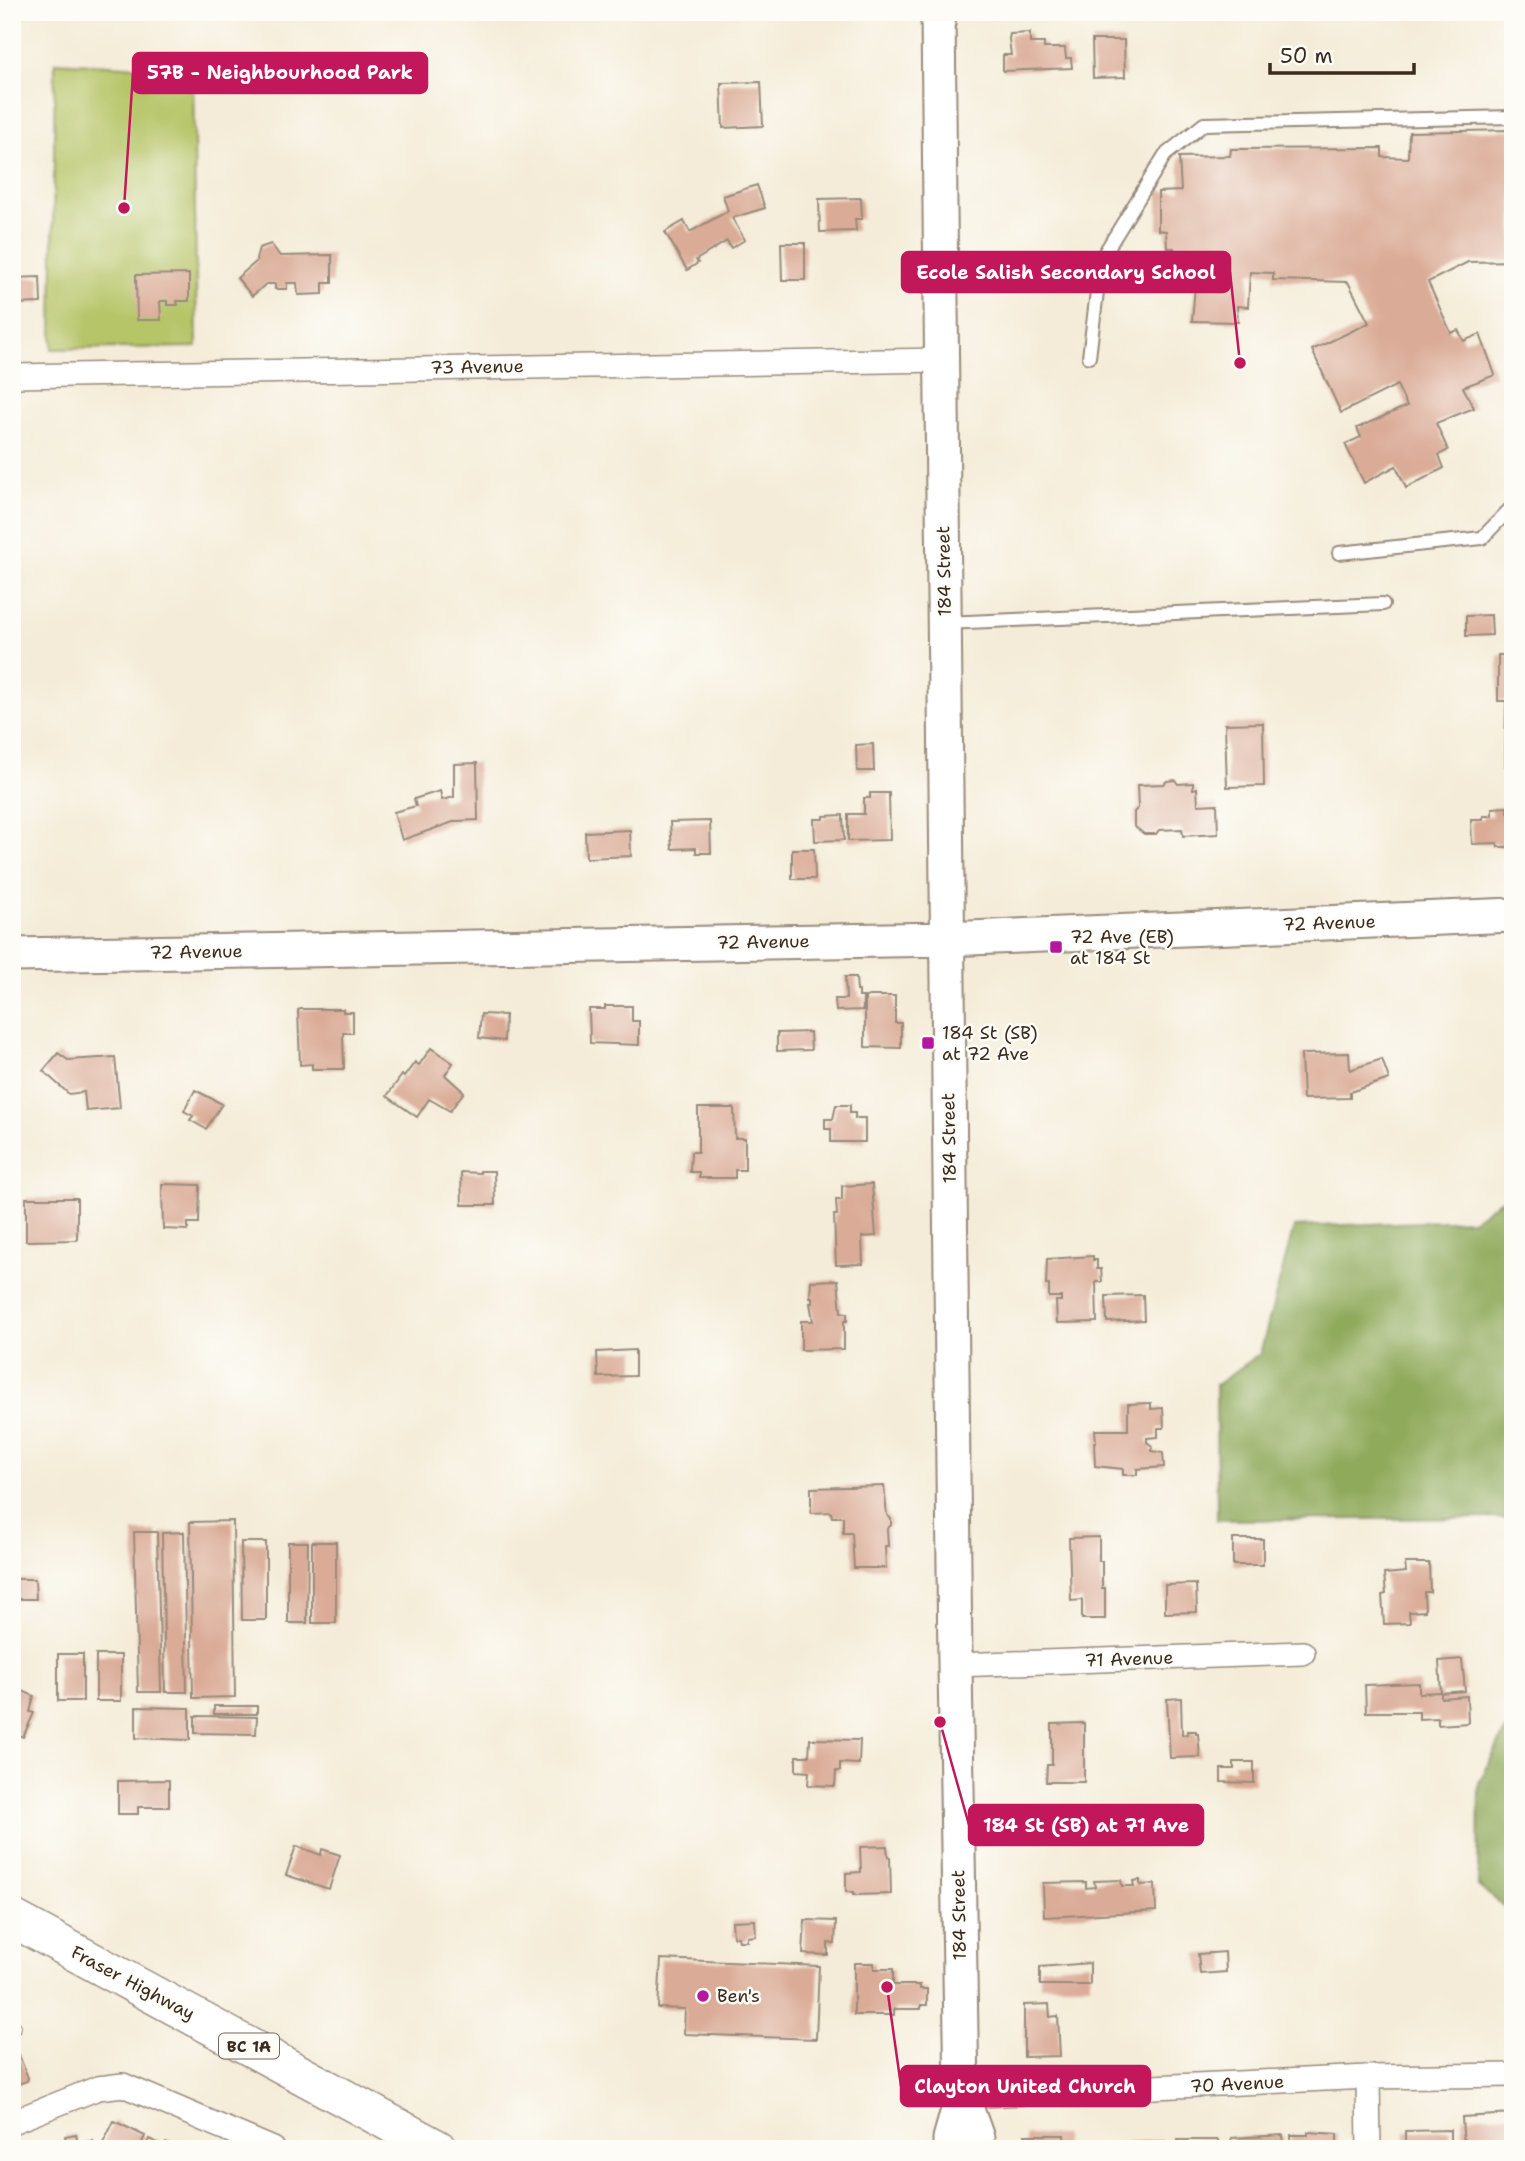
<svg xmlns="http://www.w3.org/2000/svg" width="1525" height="2161" font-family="'Shantell Sans',sans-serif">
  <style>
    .green { fill: #b6c568; stroke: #787843; stroke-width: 2 }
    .forest { fill: #90aa5c; stroke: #666a3d; stroke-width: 2 }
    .building { fill: #daab96 }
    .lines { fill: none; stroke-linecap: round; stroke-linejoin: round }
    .lane-casing { stroke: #988b7b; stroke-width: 16 }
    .street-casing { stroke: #988b7b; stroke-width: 26 }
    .secondary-casing { stroke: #988b7b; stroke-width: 37 }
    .primary-casing { stroke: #988b7b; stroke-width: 40 }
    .lane { stroke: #fff; stroke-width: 12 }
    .street { stroke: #fff; stroke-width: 23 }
    .secondary { stroke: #fff; stroke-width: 33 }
    .primary { stroke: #fff; stroke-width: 37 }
    .poi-dot { fill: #b5179e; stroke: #fdfcf7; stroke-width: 2.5 }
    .labels { text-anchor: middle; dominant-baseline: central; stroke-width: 5; stroke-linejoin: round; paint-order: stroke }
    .shield { fill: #fdfcf7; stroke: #75695f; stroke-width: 2 }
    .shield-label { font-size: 16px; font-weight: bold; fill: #3b2a1e }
    .street-label { font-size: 18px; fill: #3b2a1e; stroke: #fdfcf7 }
    .poi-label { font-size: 18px; fill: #3b2a1e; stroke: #fdfcf7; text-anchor: start }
    .leader { fill: none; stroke: #c2185b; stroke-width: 2.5 }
    .callout-dot { fill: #c2185b; stroke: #fdfcf7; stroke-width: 2.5 }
    .callout { fill: #c2185b; stroke: #c2185b; stroke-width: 2.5 }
    .callout-label { font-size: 19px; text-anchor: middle; font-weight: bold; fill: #fff }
  </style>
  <rect width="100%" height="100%" fill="#fdfcf7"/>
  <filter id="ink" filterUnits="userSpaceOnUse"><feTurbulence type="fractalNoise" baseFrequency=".0143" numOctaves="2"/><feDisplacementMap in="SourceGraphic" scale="14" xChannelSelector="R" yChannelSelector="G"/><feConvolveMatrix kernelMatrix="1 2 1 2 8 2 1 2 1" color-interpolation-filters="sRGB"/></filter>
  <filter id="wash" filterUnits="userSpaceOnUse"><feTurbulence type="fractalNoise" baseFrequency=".00686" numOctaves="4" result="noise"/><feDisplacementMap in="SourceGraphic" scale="28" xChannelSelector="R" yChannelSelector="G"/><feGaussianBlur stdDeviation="1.57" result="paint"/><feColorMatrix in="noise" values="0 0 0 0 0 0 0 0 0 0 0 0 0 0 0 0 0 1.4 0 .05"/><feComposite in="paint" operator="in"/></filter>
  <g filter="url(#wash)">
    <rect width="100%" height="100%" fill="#f4ecd8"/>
    <path class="green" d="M55,62L193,70L197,347L52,349Z"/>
    <path class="forest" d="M1513,1192V1520L1512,1518L1217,1520L1216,1385L1260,1354L1294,1227L1472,1220Z
      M1513,1716V1913L1478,1886L1479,1783Z"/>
    <g id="blocks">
      <path class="building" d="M1030,33V43H1044V48H1065L1066,58H1071L1072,68L1003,71V55H1011L1009,39L1010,34Z
        M1092,40H1124L1125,77L1093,78Z
        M761,82L763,126L723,128L721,83Z
        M1512,130L1513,261L1468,262L1428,282L1451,333L1458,330L1464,341L1480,334L1495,375L1463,387L1474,408L1436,423L1448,450L1439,455L1444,468L1406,488L1396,466L1364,483L1345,444L1361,437L1357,428L1407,406L1397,385L1341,413L1312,350L1369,323L1348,282L1273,280V273L1250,272L1248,307L1237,306L1238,322L1192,321L1195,285L1173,287L1174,248H1167L1166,231L1158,230V192L1181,191L1179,157L1230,156L1231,149L1382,148V157L1408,158L1409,132Z
        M757,185L765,208L732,218L745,240L731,248L727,241L696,260L698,263L687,270L665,232L684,221L690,232L728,211L723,196Z
        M861,198L862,219H855L856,231L820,232L819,199Z
        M781,243H805V280H782Z
        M271,244L280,256L332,255V283H323V294L298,295L297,283H287V289H275V284H266L252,296L237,278L257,261L256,259L259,248Z
        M189,274V301H177L178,305H167V301H160L161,320H137L136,275Z
        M40,277L41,303L12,304V278Z
        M1491,615L1492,635L1466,636V616Z
        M1498,655H1513V766H1505L1506,701H1498Z
        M1263,723L1264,786L1227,787L1225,724Z
        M873,744L874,771H857L856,745Z
        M477,763L478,820L456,821L402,840L394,812L416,806L414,799L440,791L442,800L454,797V764Z
        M1175,780L1178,784L1193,783V789L1197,788L1198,805L1217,804L1218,834L1183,836L1182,829L1159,830L1156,834H1144L1134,826V812L1138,808L1137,785L1164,784L1167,781Z
        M870,793H889L890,840L848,841V814H864V798H870Z
        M1507,807L1508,812H1513V847H1498L1497,843L1472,844L1471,820H1483V816H1492V808Z
        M843,815L844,840L815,841L814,819H824V816Z
        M710,821L711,853H696V848L672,849L670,822Z
        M630,830L631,856L586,858L585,832Z
        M792,849H814L815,879H792Z
        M845,977H856L857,991H859V997H863V1010L836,1011L835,999H846Z
        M870,996H895V1023H901V1048L865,1047V997Z
        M605,1006H632V1021H639V1045L590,1043L589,1009H605Z
        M301,1009H343V1012H353V1033H343L344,1069H312V1064L300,1065L298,1010Z
        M481,1014L505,1015L504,1041L479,1038Z
        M810,1032L811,1050L777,1051V1033Z
        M431,1048L453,1063L445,1075L464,1092L450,1111L429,1099L417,1117L387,1096L402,1075L404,1077L415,1062L419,1065Z
        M58,1053L68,1060L115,1057L120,1108L86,1111L84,1092L69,1094L43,1071Z
        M1349,1053L1350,1070L1382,1059L1389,1079L1350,1092V1098L1303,1099L1301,1054Z
        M195,1090L222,1104L206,1129L190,1120L193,1116L184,1111Z
        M836,1105H850V1113H855V1118H865V1142H831V1129H825V1119H833Z
        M698,1108H734L735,1138H745V1170H735V1178H699V1172H690L691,1152H698Z
        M480,1171H494L495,1205H462L461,1172L480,1173Z
        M162,1184L200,1185L199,1223H188V1230L163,1229Z
        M872,1184L876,1236L862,1237L863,1264L836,1265L834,1215H837L836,1200H842V1186Z
        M26,1198H77V1240L26,1241Z
        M1093,1256V1260H1097V1269H1101L1102,1282H1096L1097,1322L1057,1323L1056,1301H1061V1297H1049V1285H1046L1047,1259Z
        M838,1280L841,1312L847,1313V1321H844V1349L801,1350V1321H813L810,1303H812V1297H810L811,1281Z
        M1143,1295L1144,1320L1107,1322L1106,1296Z
        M635,1350V1376L598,1377L597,1352Z
        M1151,1403V1409L1163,1408L1164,1428H1158V1437L1147,1438V1442L1152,1446V1451L1163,1453L1164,1467L1137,1469V1475H1123V1469L1095,1466L1094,1442H1096L1095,1430H1128V1404Z
        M884,1486L887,1515L891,1519V1525L887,1529L888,1546H885L886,1568H854L852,1533H843V1517H832L831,1512L811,1513V1488Z
        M233,1521L235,1697L193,1698L190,1522Z
        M134,1532H157L161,1692H138Z
        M184,1532L187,1692H165L162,1533Z
        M1099,1537V1561H1102V1588H1105V1619H1082V1600L1071,1601L1069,1538Z
        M1233,1539H1263V1565H1233Z
        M241,1542H266V1620H242Z
        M288,1542H308L307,1623H288Z
        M312,1542H336V1623H312Z
        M1405,1563H1429L1430,1592H1424L1425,1611L1409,1612L1410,1623L1384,1624L1382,1595L1386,1594L1384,1574L1406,1572Z
        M16,1579H35L36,1599H17Z
        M1196,1584L1197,1612L1165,1613V1585Z
        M58,1654H83V1701H58Z
        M96,1655H121V1701H96Z
        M1462,1659L1465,1691L1441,1693L1439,1661Z
        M1419,1683V1693L1441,1692V1698L1467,1696L1468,1723L1438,1725V1718L1419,1719V1712H1366L1365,1685Z
        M14,1687L34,1696L30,1712L34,1713L23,1737L12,1732Z
        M1181,1698L1182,1735L1188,1734V1731H1196V1734H1198L1200,1757L1170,1758L1167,1699Z
        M214,1706H257V1714H214Z
        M136,1707L190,1708V1740L136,1738Z
        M195,1716L257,1717L256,1734L195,1733Z
        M1084,1723V1782H1046L1047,1765H1052V1724Z
        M810,1739L860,1740L859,1764L840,1763V1771H836L835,1786L808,1785L809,1772L796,1771V1756H809Z
        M1234,1762H1254V1783L1221,1782V1769H1234Z
        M169,1780V1807H138V1814H118V1781Z
        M296,1846L321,1855L322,1849L340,1855L329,1889L286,1875Z
        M887,1846L888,1857H890L891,1894L853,1895V1892H846V1873L861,1872L860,1847Z
        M1121,1880L1122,1886H1134L1133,1881L1140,1880V1885L1155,1884L1156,1911L1044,1917L1043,1883L1086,1882V1888L1095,1887L1094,1881Z
        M755,1920L756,1936L747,1937V1941H739L738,1937H733L732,1921Z
        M805,1920L836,1921L835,1944L828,1943V1955L803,1954Z
        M1225,1952L1226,1972L1200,1974L1198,1954Z
        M661,1959L819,1966L816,2039L684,2034L685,2009L658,2008Z
        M854,1963H874V1969H893V1985H920V1989H927V2005H921V2009H894V2015H854Z
        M1090,1963V1985H1040V1967Z
        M1049,2004L1050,2017L1058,2016L1060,2056L1024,2057V2005Z
        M12,2037L28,2078L27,2081L12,2086Z
        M1513,2114V2149H1464L1462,2117Z
        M114,2121L145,2136L139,2149H100Z
        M1450,2130V2149H1405V2131Z
        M1308,2132L1337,2134V2149H1291V2135H1308Z
        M76,2134L78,2144L93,2141L95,2149H58L57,2143L66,2141L65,2136Z
        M1025,2135H1064L1065,2149H1025Z
        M1283,2135L1284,2149H1232L1231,2138Z
        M149,2139L165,2146L166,2143L180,2149H145Z
        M1178,2140H1218V2149H1178Z
        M1165,2141L1166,2149H1115V2143H1124V2142Z"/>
    </g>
  </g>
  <g filter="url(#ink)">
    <use href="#blocks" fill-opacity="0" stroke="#988b7b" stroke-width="2"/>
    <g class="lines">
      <g class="lane-casing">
        <path id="lane" d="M1089,357L1101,259L1165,155L1204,124L1513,117
          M1339,553L1482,538L1513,506
          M944,623L1383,604
          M12,2027H14"/>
      </g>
      <g class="street-casing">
        <path id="street" d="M12,376L942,360
          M955,1665L1303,1653
          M1368,2077L1369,2149
          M962,2096L1368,2077L1513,2075
          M12,2122L98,2088L123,2085L273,2149"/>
      </g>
      <g class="secondary-casing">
        <path id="secondary" d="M938,12L955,1665L962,2096L950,2139V2149
          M12,955L946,939L1513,915
          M962,2096L977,2138V2149"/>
      </g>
      <g class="primary-casing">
        <path id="primary" d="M12,1918L438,2149"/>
      </g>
      <use href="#lane" class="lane"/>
      <use href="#street" class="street"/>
      <use href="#secondary" class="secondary"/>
      <use href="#primary" class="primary"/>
    </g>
  </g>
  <g class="poi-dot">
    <rect x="1049" y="940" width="14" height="14" rx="3.5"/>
    <rect x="921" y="1036" width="14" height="14" rx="3.5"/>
    <circle cx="703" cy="1996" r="7"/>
  </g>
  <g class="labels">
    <rect class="shield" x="219" y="2033.5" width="60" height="25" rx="5"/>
    <g class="shield-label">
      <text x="249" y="2046">BC 1A</text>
    </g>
    <g class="street-label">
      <text transform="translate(477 367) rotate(-1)">73 Avenue</text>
      <text transform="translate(944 571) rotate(-91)">184 Street</text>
      <text transform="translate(1329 923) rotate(-2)">72 Avenue</text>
      <text transform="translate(763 942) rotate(-1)">72 Avenue</text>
      <text transform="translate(196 952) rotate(-1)">72 Avenue</text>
      <text transform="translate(949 1138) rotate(-91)">184 Street</text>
      <text transform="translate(1129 1659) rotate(-2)">71 Avenue</text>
      <text transform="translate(959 1915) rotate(-91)">184 Street</text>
      <text transform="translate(133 1983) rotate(28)">Fraser Highway</text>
      <text transform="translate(1237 2084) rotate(-3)">70 Avenue</text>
    </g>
    <g class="poi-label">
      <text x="1070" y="937">72 Ave (EB)<tspan x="1070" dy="21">at 184 St</tspan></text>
      <text x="942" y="1033">184 St (SB)<tspan x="942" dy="21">at 72 Ave</tspan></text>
      <text x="717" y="1996">Ben's</text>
    </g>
  </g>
  <path class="leader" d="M124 208L133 73M1240 363L1230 272M940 1722L969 1825M887 1987L901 2086"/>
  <g class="callout-dot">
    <circle cx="124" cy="208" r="7"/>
    <circle cx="1240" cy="363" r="7"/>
    <circle cx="940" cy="1722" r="7"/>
    <circle cx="887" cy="1987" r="7"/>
  </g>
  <g class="callout">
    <rect x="133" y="53" width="294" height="40" rx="7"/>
    <rect x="902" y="252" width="328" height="40" rx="7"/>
    <rect x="969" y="1805" width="234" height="40" rx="7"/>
    <rect x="901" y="2066" width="249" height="40" rx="7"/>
  </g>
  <g class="callout-label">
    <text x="280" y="79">57B - Neighbourhood Park</text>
    <text x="1066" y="279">Ecole Salish Secondary School</text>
    <text x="1086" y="1832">184 St (SB) at 71 Ave</text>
    <text x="1025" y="2093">Clayton United Church</text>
  </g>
  <rect width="1525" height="2161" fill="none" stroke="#fdfcf7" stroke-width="42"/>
  <path d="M1270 63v10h144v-10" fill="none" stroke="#3b2a1e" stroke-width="3.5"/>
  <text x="1280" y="63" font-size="21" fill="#3b2a1e" stroke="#fdfcf7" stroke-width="5" paint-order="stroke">50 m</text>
</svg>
